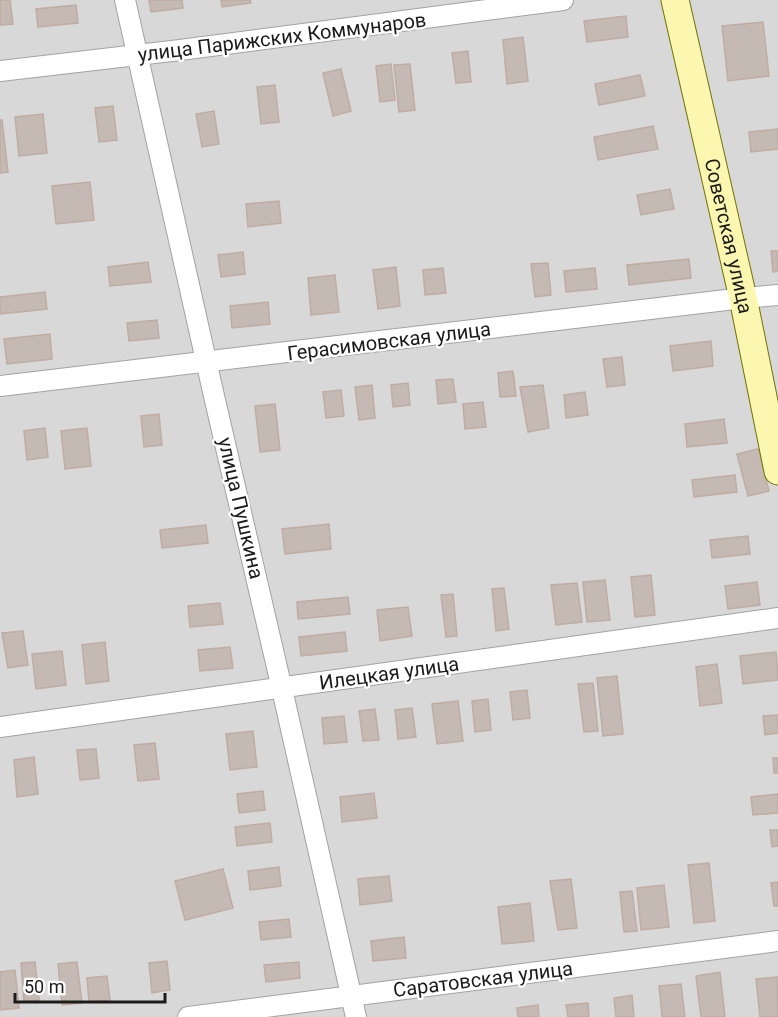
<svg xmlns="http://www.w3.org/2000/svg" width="778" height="1017" font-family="Roboto,sans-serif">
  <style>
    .residential { fill: #d9d8d8 }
    .building { fill: #c5b9b3; stroke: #bfaca2; stroke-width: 1.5 }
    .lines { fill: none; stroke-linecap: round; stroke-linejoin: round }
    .street-casing { stroke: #a2a2a2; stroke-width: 22 }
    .secondary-casing { stroke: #717202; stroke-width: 29 }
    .street { stroke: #fff; stroke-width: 20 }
    .secondary { stroke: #fbf7b0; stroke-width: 27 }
    .labels { text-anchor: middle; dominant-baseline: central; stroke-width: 4.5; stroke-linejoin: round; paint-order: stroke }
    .street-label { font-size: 20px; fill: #1b1b1b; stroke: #fff }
  </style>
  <rect width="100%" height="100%" fill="#ede7e0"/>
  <path class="residential" d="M0,0H778V1017H0Z"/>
  <path class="building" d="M0,0H10L13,24L0,25Z
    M149,0H182L183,8L151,12Z
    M221,0H250L251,3L222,7Z
    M76,5L78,23L38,27L36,9Z
    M626,16L628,37L587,42L584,21Z
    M763,22L769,76L728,81L722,26Z
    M523,37L528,81L507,84L503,40Z
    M468,51L471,82L456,83L452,53Z
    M391,64L395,100L380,102L376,66Z
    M410,64L415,110L399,112L394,65Z
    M341,69L351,111L333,116L323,73Z
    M640,75L645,96L599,105L595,84Z
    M275,85L279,122L261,124L257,87Z
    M113,106L117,140L99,142L95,108Z
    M214,111L219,144L202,147L196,114Z
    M43,114L47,153L19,156L15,117Z
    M0,120H2L8,172L0,173Z
    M653,126L658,149L598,160L594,137Z
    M778,129V149L751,152L749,132Z
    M90,182L94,220L56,224L52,186Z
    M670,189L674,209L641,215L637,195Z
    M279,201L281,223L248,227L246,204Z
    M771,251H778V271L773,272Z
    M243,252L245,274L221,277L218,255Z
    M689,259L691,278L629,285L627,265Z
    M148,262L151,282L110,286L108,267Z
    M548,263L551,295L535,297L531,264Z
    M396,267L400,306L378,309L373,270Z
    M443,268L446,293L425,295L423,270Z
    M595,268L597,289L566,292L564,271Z
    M335,275L339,312L311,315L308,278Z
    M45,292L47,309L0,314V297Z
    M268,302L270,324L232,328L230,306Z
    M157,320L159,338L129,341L127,323Z
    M50,334L52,359L7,364L4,339Z
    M711,341L713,366L673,371L670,346Z
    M622,357L625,385L607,387L603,359Z
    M513,371L516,396L500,397L498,373Z
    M453,379L456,402L438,404L436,380Z
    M408,383L410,405L393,407L391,385Z
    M372,385L375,418L359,420L355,387Z
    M543,385L549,428L528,432L520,387Z
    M341,390L344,416L326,418L323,392Z
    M585,392L588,415L566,418L564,395Z
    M483,402L486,427L465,429L463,404Z
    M275,404L280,450L260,452L255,406Z
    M159,414L162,445L144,447L141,416Z
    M724,419L727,443L687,447L685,424Z
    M45,428L48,457L27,460L24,431Z
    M87,428L91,466L65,469L61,431Z
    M758,449L769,491L748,496L737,454Z
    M735,475L737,492L694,497L692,480Z
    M329,524L331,549L285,554L282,529Z
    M206,525L208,543L162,548L160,530Z
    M748,536L750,554L712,558L710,540Z
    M651,575L655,615L635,617L631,577Z
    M605,580L610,620L587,622L583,582Z
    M757,582L760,605L728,609L725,586Z
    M577,583L582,622L556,625L551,585Z
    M504,588L509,629L496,631L492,589Z
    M453,594L457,636L446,637L441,595Z
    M348,597L350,614L298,619L297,602Z
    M220,603L223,624L190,627L188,606Z
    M408,607L412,636L380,641L377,610Z
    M23,631L28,665L8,668L2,633Z
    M345,632L347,651L301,656L299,637Z
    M105,642L109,681L86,684L82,645Z
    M230,647L233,668L200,671L198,650Z
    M62,651L66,685L36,689L32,654Z
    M776,652L778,680L743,684L740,656Z
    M717,664L722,703L700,706L696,667Z
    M617,676L623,734L603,736L597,678Z
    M593,683L598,731L584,732L578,684Z
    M527,690L530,718L513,720L510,692Z
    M488,699L491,730L475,732L472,701Z
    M458,701L463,741L437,744L432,704Z
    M412,708L416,737L398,739L395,710Z
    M375,709L379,740L363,741L359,711Z
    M778,715V733L765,735L763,716Z
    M344,716L347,742L324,744L322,718Z
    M253,731L257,767L230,770L226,734Z
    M155,743L159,779L138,781L134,745Z
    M96,749L99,778L80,780L77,750Z
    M34,757L38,794L17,797L14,760Z
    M773,758H778V773H774Z
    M263,791L265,810L239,813L237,794Z
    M374,793L377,818L342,822L340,797Z
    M778,794V813L753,815L751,797Z
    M270,823L272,842L237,846L235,827Z
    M770,830H778V846L772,847Z
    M709,863L715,921L694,923L688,865Z
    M279,867L281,886L250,890L248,871Z
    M223,869L233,908L185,920L175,881Z
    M389,876L392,901L360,905L358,879Z
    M571,879L577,928L558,930L550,881Z
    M778,882V906H774L771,883Z
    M664,885L669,927L641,930L637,888Z
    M632,891L637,931L624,932L620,892Z
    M530,903L534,941L502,944L498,907Z
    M289,919L291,937L261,940L259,922Z
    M404,937L406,958L373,961L371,941Z
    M167,961L170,990L152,993L149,963Z
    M35,962L39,1000L24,1002L21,963Z
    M77,962L82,1003L62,1005L58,964Z
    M299,962L300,978L266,982L264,965Z
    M15,970L19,1008L0,1010V972Z
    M720,972L725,1017H701L696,976Z
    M107,976L110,1000L89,1002L87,978Z
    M777,977L778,1017H760L756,979Z
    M681,984L685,1017H662L659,986Z
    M632,995L634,1017H616L614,998Z
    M588,1003L589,1017H568L566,1005Z
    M538,1005L539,1017H518L517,1008Z"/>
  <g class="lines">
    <g class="street-casing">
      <path id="street" d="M125,0L214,396L282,689L356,1017
        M0,71L180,50L563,0
        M0,386L743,298L778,295
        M0,727L778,618
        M188,1017L778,941"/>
    </g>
    <g class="secondary-casing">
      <g id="secondary">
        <path id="s1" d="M675,0L743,298L778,471"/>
      </g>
    </g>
    <use href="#street" class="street"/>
    <use href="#secondary" class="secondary"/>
  </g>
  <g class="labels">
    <g class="street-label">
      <text transform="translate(282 37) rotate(-7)">улица Парижских Коммунаров</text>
      <text stroke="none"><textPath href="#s1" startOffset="242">Советская улица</textPath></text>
      <text transform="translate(389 341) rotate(-7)">Герасимовская улица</text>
      <text transform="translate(241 508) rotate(77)">улица Пушкина</text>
      <text transform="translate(389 673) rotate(-8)">Илецкая улица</text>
      <text transform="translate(483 979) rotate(-7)">Саратовская улица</text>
    </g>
  </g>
  <path d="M15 993v9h150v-9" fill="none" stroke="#1b1b1b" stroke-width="3"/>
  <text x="24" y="993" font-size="18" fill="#1b1b1b" stroke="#ffffff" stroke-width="4.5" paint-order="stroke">50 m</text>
</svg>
